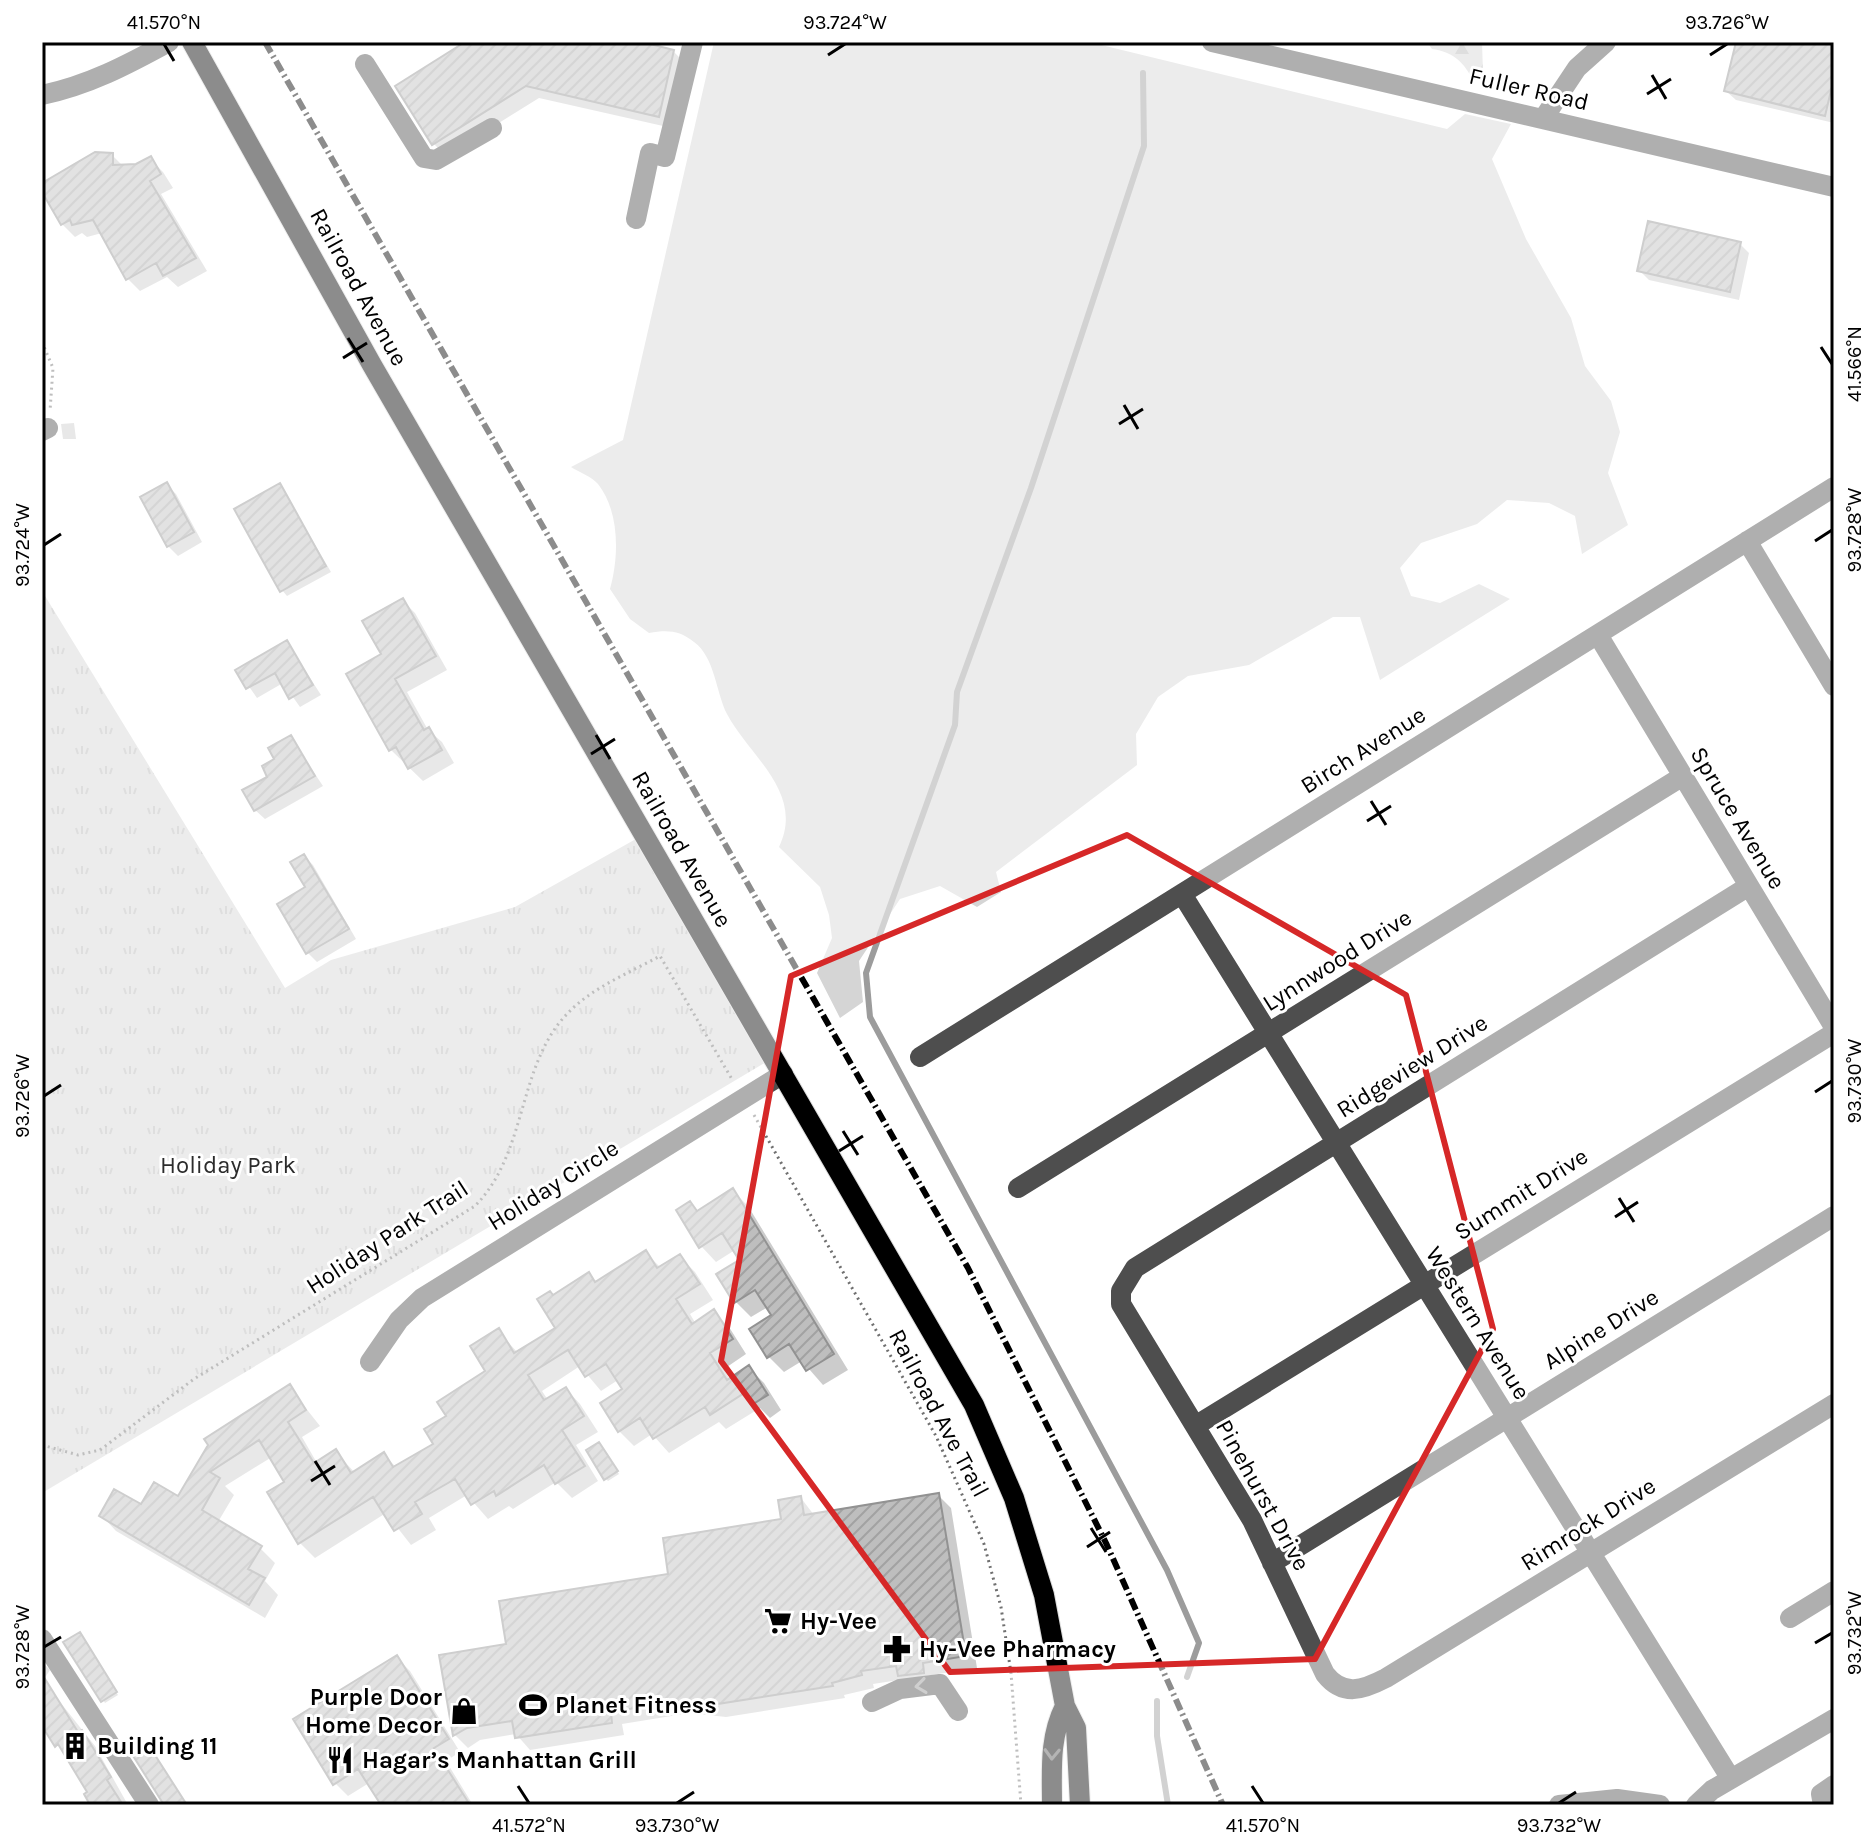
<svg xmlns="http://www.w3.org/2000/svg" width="1876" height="1847" font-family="Karla,sans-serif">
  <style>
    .grass { fill: #d5d5d5 }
    .forest { fill: url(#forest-firs) }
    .park { fill: url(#park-tufts) }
    .shadow { fill: #0003 }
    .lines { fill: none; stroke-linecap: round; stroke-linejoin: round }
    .stream { stroke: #9c9c9c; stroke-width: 6 }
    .building { fill: url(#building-hatch); stroke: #929292; stroke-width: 2 }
    .major-casing { stroke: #dbdbdb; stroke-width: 22 }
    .path { stroke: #707070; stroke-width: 3; stroke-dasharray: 2 4; stroke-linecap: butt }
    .minor { stroke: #4e4e4e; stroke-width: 20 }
    .major { stroke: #000; stroke-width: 20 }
    .rail { stroke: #000; stroke-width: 6; stroke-dasharray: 12 4 2 4; stroke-linecap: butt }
    .oneway { stroke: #959595 }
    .oneway2 { stroke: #595959 }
    .marked { fill: none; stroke: #d62828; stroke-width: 6; stroke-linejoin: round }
    .ticks { fill: none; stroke: #000; stroke-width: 3 }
    .labels { text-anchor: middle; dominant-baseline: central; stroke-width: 6; stroke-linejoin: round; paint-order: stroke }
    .street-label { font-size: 24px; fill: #000; stroke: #fff }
    .park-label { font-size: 24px; fill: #2c2c2c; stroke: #fff }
    .poi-label { font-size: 24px; font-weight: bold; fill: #000; stroke: #fff; text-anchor: start }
    .neatline { fill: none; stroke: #000; stroke-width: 3 }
    .ticks-label { font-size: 20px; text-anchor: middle; fill: #000 }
  </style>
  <defs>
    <pattern id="forest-firs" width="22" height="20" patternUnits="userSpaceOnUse" patternTransform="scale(2)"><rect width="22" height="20" fill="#d5d5d5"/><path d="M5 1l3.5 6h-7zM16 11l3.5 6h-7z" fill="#b5b5b5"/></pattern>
    <pattern id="park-tufts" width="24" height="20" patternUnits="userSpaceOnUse" patternTransform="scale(2)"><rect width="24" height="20" fill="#d5d5d5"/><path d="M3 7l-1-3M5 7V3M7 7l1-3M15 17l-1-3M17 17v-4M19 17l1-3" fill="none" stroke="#b5b5b5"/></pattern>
    <pattern id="building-hatch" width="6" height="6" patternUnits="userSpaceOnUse" patternTransform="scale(2)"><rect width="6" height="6" fill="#bebebe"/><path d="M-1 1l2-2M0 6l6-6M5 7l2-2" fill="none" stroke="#a2a2a2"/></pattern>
  </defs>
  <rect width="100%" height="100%" fill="#fff"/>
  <path class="grass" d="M714,42H1089L1447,129L1465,114L1511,124L1492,159L1526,239L1571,318L1585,366L1611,401L1620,432L1608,473L1628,525L1582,554L1575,516L1549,503L1507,500L1477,524L1421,543L1400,568L1411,596L1440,603L1479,584L1510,599L1380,680L1360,617H1333L1249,665L1188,676L1158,697L1136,734L1137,765L996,872L1001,892L977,907L940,886L900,899L859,961L863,1002L840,1018L817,973L832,938L829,915L820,887L779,847C805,793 750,757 727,714C716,693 715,657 694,642C679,630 667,630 649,633L630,619L610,589C619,557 620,512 598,484C592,477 579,472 571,467L623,440Z"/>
  <path class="forest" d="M1427,42H1482L1483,73L1472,78C1462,60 1452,52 1432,49Z"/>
  <path class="park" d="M42,591L285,988L331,960L515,907L643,835L773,1058L42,1493Z"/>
  <path class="shadow" d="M469,42H633L673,51L686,64L672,128L539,98L446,156L433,143Z
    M1738,42H1834V123L1736,100L1726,91Z
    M112,155L124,167L137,166L150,159L163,172L173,188L161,194L207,271L178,287L167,277L140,291L127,278L102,233L87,237L82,233L75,237L62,224L42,186Z
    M1740,244L1749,253L1739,300L1649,280L1639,270Z
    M74,423L76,439H63L61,424Z
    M167,485L176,494L202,542L178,556L168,546L142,498Z
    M280,485L331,572L287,596L282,590Z
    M402,600L415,613L447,670L407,692L428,730L442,742L454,763L423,781L391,750L384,655Z
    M287,642L321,695L300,707L283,683L257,698L238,671Z
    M291,738L323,786L265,819L255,810L277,760Z
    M304,856L313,865L356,939L317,962L308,953V888Z
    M733,1191L748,1206L848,1370L823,1385L802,1361L784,1372L769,1357L752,1329L774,1316L768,1307L751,1317L736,1302L719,1275L742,1260L735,1250L716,1262L701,1246L690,1203L699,1212Z
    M645,1252L661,1268L680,1257L695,1272L713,1300L690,1314L696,1324L714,1312L729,1327L746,1354L724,1369L730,1380L749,1368L764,1383L781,1410L770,1418L760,1408L726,1429L719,1422L669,1453L652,1434L634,1446L619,1431L624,1390L618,1380L601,1391L580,1366L542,1391L548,1400L566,1389L580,1404L598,1432L576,1445L598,1481L572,1498L556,1482L513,1509L509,1506L488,1519L467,1495L429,1518L436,1530L411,1545L386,1513L315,1558L300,1543L287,1483L272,1457L225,1486L234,1495L218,1522L260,1548L275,1563L265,1581L278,1595L265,1618L116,1531L102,1516L179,1499L289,1387L320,1426L302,1437L317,1463L336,1452L355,1473L384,1455L397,1468L436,1444L449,1417L488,1371L498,1331L518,1353L558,1329L553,1297L589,1275L597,1283Z
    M601,1447L619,1474L608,1481L606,1479Z
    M938,1495L951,1508L977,1668L873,1684L874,1688L844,1695L845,1698L726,1717L690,1713L622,1724L624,1735L530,1750L516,1734L480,1740L468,1748L455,1735L441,1656L509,1645L671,1576L783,1520L801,1498L814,1515Z
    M81,1637L118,1695L105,1703L66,1643Z
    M397,1658L410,1671L460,1752L446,1761L473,1805H383L369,1783L348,1796L335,1783Z
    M42,1662L50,1670L42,1682Z
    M48,1687L95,1746L128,1805H94L67,1757L42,1722V1690Z"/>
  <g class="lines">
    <path class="stream" d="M1143,73L1144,146L1031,488L957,692L955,725L866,973L870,1017L1167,1570L1199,1643L1187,1677
      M1157,1701V1736L1168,1805"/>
  </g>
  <path class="building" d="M465,42H642L674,50L659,117L526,86L432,145L395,86Z
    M1736,42H1834V78L1825,116L1724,91Z
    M95,152L113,153V165L136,164L151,156L161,174L150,181L196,258L163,276L156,263L126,280L93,220L72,225L70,220L61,225L42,192V183Z
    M1648,221L1741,242L1730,292L1637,271Z
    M167,482L194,532L167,547L140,497Z
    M280,483L326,566L280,592L234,509Z
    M403,598L436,656L395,679L424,730L429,727L442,750L408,769L396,747L389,751L346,674L381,654L362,621Z
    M287,640L313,685L289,699L275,673L246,689L235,670Z
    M291,735L315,776L254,811L242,790L267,777L262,766L274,759L268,748Z
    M304,854L349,929L306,954L277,904L305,887L290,862Z
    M733,1188L834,1354L806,1371L789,1344L767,1358L749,1329L771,1315L755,1290L734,1303L716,1274L739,1260L722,1233L699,1248L676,1210L690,1201L697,1211Z
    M646,1250L657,1268L680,1254L700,1284L676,1299L692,1324L714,1309L733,1339L710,1353L727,1380L749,1365L768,1395L753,1404L746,1392L710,1415L705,1407L653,1439L640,1418L618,1432L600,1403L622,1389L606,1364L585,1377L568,1350L528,1375L544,1400L566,1387L584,1416L562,1430L585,1466L555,1484L544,1465L496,1496L494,1491L471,1505L455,1479L415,1502L422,1514L394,1531L373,1497L298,1544L267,1492L284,1482L259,1440L210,1472L220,1478L202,1510L262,1546L248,1569L265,1578L249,1605L99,1516L114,1489L141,1504L154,1482L178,1496L208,1445L204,1439L290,1384L306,1410L288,1422L314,1463L336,1449L351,1473L384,1452L393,1467L433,1444L424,1429L446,1416L437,1402L485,1371L470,1346L499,1328L514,1353L555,1328L537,1299L550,1291L553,1295L589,1272L595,1282Z
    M599,1442L618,1471L604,1480L586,1450Z
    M939,1493L966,1656L923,1663L924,1673L898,1676L896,1666L861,1671L862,1675L832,1683L833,1686L711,1705V1702L678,1704V1701L611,1712L612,1723L515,1738L512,1721L467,1728L453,1736L439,1655L506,1644L499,1601L668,1574L663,1538L781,1519L778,1500L801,1496L804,1515Z
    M80,1632L117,1692L101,1702L63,1642Z
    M397,1655L449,1739L434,1748L470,1805H381L358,1769L333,1785L293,1719Z
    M42,1674L78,1732L82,1730L111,1777L107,1780L123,1805H90L84,1794L87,1792L58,1744L55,1747L42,1726Z
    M146,1741L187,1805H164L130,1751Z"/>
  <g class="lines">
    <g class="major-casing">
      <path id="major" d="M192,42L372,365L974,1405L1014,1498L1044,1595L1065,1706L1076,1728L1080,1805
        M1052,1805C1052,1769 1049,1738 1065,1706"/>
    </g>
    <path class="path" d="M42,342L53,368L50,411
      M754,1115L936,1436L984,1544L1001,1607L1011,1673L1021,1805
      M42,1445L78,1455L100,1450L194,1379L475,1206C528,1152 517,1066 567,1014C591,988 629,973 660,956L733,1081"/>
    <path class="minor" d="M1212,42L1834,187
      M365,64L424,158L436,160L492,128
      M42,95C89,85 127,65 169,42
      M1543,119L1577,68L1606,42
      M636,219L650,153L665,157L693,42
      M42,431L48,428
      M1747,541L1834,686
      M1598,635L1834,1027
      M1749,886L1135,1268L1121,1291V1304L1252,1520L1325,1674C1343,1697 1363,1690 1386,1678L1834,1404
      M1182,894L1731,1779
      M920,1057L1834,487
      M1018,1188L1683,776
      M370,1362L399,1320L422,1298L783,1074
      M1195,1426L1834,1033
      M1272,1563L1834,1216
      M1790,1618L1834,1591
      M42,1639L149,1805
      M872,1702L900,1689L940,1684L958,1711
      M1559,1805L1617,1799L1660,1805
      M1696,1805L1712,1790L1834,1719
      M1823,1805L1821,1794L1834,1785"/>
    <use href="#major" class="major"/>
    <path class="rail" d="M265,42L968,1268L1106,1543L1223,1805"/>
  </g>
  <defs><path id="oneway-chevron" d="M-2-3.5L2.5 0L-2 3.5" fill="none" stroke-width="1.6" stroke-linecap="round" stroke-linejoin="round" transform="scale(2)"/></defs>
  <use class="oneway" href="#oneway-chevron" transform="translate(921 1686) rotate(172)"/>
  <use class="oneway2" href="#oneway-chevron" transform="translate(1052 1754) rotate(92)"/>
  <path d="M0 0H1876V1847H0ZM1127,835L1406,995L1493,1329L1315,1659L950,1672L721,1361L791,976Z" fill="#fff" fill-opacity=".55" fill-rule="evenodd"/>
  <path class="marked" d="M1127,835L1406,995L1493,1329L1315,1659L950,1672L721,1361L791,976Z"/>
  <path class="ticks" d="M164,44L174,61M828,55L845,44M1710,55L1727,44M1652,75L1666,99M1647,94L1671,79M348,338L363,362M1821,347L1832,364M343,358L367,343M1124,405L1138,429M1119,424L1143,409M1815,541L1832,530M44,545L61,534M596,735L610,759M591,754L615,739M1371,801L1386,825M1367,821L1391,806M1815,1092L1832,1081M44,1096L61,1085M843,1131L858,1155M839,1151L863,1136M1619,1198L1634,1222M1615,1217L1638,1202M315,1461L330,1485M311,1481L335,1466M1091,1528L1106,1552M1087,1547L1110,1532M1815,1643L1832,1633M44,1647L61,1637M518,1786L529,1803M1252,1786L1263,1803M677,1803L694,1792M1559,1803L1576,1792"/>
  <defs>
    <g id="supermarket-bare" transform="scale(2.16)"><path d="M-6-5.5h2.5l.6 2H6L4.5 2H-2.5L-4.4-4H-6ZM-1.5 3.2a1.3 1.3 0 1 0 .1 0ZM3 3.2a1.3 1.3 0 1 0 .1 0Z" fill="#000" stroke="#fff" stroke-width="2.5" paint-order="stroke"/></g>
    <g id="pharmacy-bare" transform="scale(2.16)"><path d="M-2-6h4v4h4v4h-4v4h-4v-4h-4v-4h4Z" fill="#000" stroke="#fff" stroke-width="2.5" paint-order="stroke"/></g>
    <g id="stadium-bare" transform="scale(2.16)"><path d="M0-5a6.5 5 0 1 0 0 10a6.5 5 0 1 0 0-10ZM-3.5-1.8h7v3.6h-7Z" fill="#000" stroke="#fff" stroke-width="2.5" paint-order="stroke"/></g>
    <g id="shop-bare" transform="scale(2.16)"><path d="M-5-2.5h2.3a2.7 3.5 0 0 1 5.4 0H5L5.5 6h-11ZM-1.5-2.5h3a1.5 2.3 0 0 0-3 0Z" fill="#000" stroke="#fff" stroke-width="2.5" paint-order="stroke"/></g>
    <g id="building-bare" transform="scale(2.16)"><path d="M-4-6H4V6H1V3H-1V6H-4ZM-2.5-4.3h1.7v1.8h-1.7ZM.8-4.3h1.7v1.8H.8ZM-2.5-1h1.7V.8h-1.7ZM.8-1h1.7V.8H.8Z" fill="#000" stroke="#fff" stroke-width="2.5" paint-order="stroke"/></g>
    <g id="restaurant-bare" transform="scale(2.16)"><path d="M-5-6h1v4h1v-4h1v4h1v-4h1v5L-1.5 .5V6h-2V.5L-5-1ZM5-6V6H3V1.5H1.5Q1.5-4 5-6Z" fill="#000" stroke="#fff" stroke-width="2.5" paint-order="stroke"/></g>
  </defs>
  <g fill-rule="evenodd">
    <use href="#supermarket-bare" x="778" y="1621"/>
    <use href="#pharmacy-bare" x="897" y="1649"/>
    <use href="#stadium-bare" x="533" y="1705"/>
    <use href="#shop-bare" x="464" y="1711"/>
    <use href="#building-bare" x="75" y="1746"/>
    <use href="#restaurant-bare" x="340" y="1760"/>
  </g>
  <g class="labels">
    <g class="street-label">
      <text transform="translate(1529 89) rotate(13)">Fuller Road</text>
      <text transform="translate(359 287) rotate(61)">Railroad Avenue</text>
      <text transform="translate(1363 750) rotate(-32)">Birch Avenue</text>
      <text transform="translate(1738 818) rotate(59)">Spruce Avenue</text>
      <text transform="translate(682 849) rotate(60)">Railroad Avenue</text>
      <text transform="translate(1337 960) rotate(-32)">Lynnwood Drive</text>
      <text transform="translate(1412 1066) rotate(-32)">Ridgeview Drive</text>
      <text transform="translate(553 1185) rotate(-32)">Holiday Circle</text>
      <text transform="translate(1521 1194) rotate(-32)">Summit Drive</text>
      <text transform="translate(387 1237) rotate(-33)">Holiday Park Trail</text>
      <text transform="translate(1478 1323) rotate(58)">Western Avenue</text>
      <text transform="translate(1601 1329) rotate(-32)">Alpine Drive</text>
      <text transform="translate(939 1413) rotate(62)">Railroad Ave Trail</text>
      <text transform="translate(1263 1495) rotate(61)">Pinehurst Drive</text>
      <text transform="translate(1588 1524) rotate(-32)">Rimrock Drive</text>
    </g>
    <g class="park-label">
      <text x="228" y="1165">Holiday Park</text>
    </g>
    <g class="poi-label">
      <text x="800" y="1621">Hy-Vee</text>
      <text x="919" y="1649">Hy-Vee Pharmacy</text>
      <text x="442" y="1697" text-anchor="end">Purple Door<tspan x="442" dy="28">Home Decor</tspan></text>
      <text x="555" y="1705">Planet Fitness</text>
      <text x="97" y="1746">Building 11</text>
      <text x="362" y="1760">Hagar’s Manhattan Grill</text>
    </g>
  </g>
  <rect width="1876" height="1847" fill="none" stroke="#ffffff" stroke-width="88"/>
  <rect x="44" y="44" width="1788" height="1759" class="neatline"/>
  <g class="ticks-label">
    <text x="164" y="29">41.570°N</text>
    <text x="845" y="29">93.724°W</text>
    <text x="1727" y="29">93.726°W</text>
    <text transform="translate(1854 364) rotate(-90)" y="7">41.566°N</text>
    <text transform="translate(1854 530) rotate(-90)" y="7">93.728°W</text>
    <text transform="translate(22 545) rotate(-90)" y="7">93.724°W</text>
    <text transform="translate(1854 1081) rotate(-90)" y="7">93.730°W</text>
    <text transform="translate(22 1096) rotate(-90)" y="7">93.726°W</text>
    <text transform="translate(1854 1633) rotate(-90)" y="7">93.732°W</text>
    <text transform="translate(22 1647) rotate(-90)" y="7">93.728°W</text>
    <text x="529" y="1832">41.572°N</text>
    <text x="677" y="1832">93.730°W</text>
    <text x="1263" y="1832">41.570°N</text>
    <text x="1559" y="1832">93.732°W</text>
  </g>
</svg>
